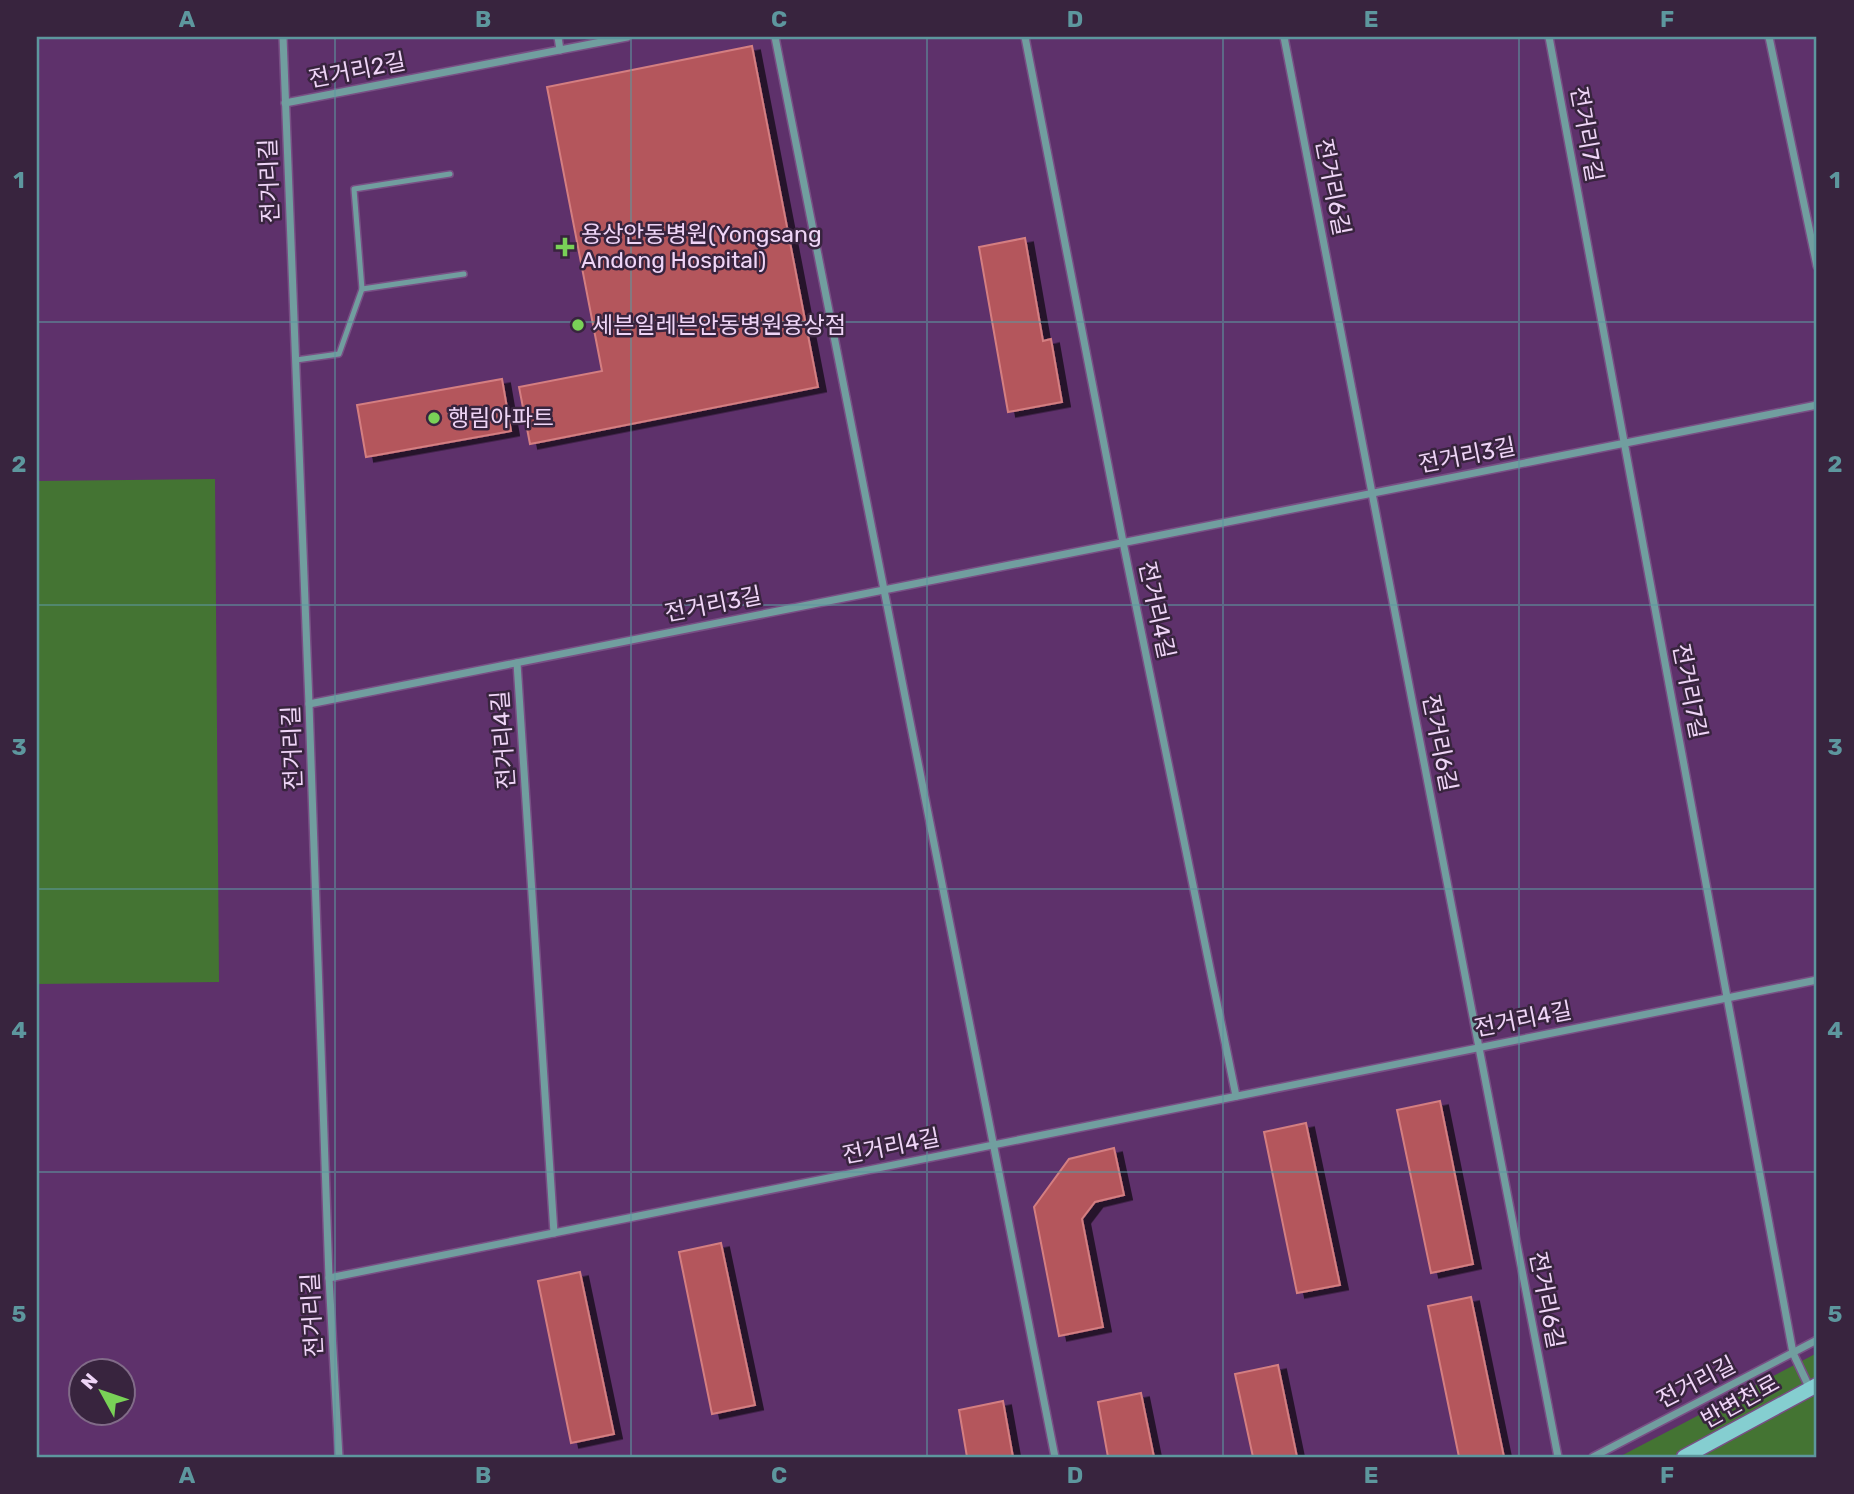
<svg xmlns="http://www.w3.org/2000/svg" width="1854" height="1494" font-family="Rubik,'Noto Sans KR',sans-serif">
<defs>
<filter id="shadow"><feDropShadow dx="8" dy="4.5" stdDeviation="0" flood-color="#0009"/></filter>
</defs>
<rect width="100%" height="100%" fill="#5e316b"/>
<!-- green -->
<g fill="#447433">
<polygon points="215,479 219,982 37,984 37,481"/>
<polygon points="1817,1353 1817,1457 1619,1457"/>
</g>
<!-- building -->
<g fill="#b4565c" stroke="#d47e81" stroke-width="2" filter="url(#shadow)">
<polygon points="752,46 818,387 530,444 519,387 602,371 547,87"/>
<polygon points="1025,238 1043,341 1051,339 1062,402 1008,412 979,247"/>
<polygon points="502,379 511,431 366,457 357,405"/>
<polygon points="1440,1101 1473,1264 1431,1273 1397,1110"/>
<polygon points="1306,1123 1340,1285 1297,1293 1264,1132"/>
<polygon points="1114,1148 1124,1195 1095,1202 1082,1219 1103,1327 1059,1336 1034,1207 1069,1159"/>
<polygon points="721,1243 755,1405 712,1414 679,1252"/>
<polygon points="580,1272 614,1434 571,1443 538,1281"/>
<polygon points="1471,1297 1504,1457 1459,1457 1428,1306"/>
<polygon points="1278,1365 1297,1457 1253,1457 1235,1374"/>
<polygon points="1141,1393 1154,1457 1108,1457 1098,1402"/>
<polygon points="1003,1401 1013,1457 967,1457 959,1410"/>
</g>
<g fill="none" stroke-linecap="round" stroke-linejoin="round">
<!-- lane casing -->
<g stroke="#784f84" stroke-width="8">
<g id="lane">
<polyline points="362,289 464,274"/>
<polyline points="296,360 339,354 362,289 354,189 450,174"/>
</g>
</g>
<!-- street casing -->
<g stroke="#784f84" stroke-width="10">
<g id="street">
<polyline points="283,37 309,704 329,1278 339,1457"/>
<polyline points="558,37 560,50"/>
<polyline points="775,37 1055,1457"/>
<polyline points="1025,37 1123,542 1236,1096"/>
<polyline points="1284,37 1558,1457"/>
<polyline points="1549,37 1793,1353 1810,1389"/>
<polyline points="1769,37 1817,266"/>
<polyline points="285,103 627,37"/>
<polyline points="517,663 554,1233"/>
<polyline points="309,704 1817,405"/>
<polyline points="329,1278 1817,980"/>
<polyline points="1593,1457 1817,1340"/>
</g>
</g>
<!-- secondary casing -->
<g stroke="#784f84" stroke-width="17">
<polyline id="secondary" points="1684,1457 1817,1385"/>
</g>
<!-- lane -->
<use href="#lane" stroke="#719e9f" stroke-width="5"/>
<!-- street -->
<use href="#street" stroke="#719e9f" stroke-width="7"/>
<!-- secondary -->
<use href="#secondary" stroke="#85ced0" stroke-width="14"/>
</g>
<!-- grid -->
<path fill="none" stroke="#5d979e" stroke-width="2" stroke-opacity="0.55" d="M335,37v1420M631,37v1420M927,37v1420M1223,37v1420M1519,37v1420M37,322h1780M37,605h1780M37,889h1780M37,1172h1780"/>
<!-- markers -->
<g fill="#79d157" stroke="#38243e" stroke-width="2.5">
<path d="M561.5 236.5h7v7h7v7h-7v7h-7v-7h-7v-7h7z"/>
<circle cx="578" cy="325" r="7"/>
<circle cx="434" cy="418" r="7"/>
</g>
<g text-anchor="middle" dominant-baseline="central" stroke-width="5" stroke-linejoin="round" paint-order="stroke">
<!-- street labels -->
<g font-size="23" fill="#efd5f7" stroke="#38243e">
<text transform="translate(357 70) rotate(-11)">전거리2길</text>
<text transform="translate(1587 134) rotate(80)">전거리7길</text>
<text transform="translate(269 181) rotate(-92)">전거리길</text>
<text transform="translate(1333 187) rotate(79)">전거리6길</text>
<text transform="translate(1467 455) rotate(-11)">전거리3길</text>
<text transform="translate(713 604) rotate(-11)">전거리3길</text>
<text transform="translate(1157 610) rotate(78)">전거리4길</text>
<text transform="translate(1690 691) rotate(79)">전거리7길</text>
<text transform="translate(503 740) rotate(-94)">전거리4길</text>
<text transform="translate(1440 743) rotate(79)">전거리6길</text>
<text transform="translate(292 748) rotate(-92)">전거리길</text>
<text transform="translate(1523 1019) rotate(-11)">전거리4길</text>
<text transform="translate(891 1146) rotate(-11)">전거리4길</text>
<text transform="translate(1547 1300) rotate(79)">전거리6길</text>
<text transform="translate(312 1315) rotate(-93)">전거리길</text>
<text transform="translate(1696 1382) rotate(-27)">전거리길</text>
<text transform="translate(1740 1401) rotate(-29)">반변천로</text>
</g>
<!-- poi labels -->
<g font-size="23" fill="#efd5f7" stroke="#38243e" text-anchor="start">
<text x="581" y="234">용상안동병원(Yongsang<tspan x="581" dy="26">Andong Hospital)</tspan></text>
<text x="592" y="325">세븐일레븐안동병원용상점</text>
<text x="448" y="418">행림아파트</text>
</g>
</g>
<!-- border -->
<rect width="1854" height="1494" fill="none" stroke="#38243e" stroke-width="77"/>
<!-- north arrow -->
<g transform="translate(102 1392) rotate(310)"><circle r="33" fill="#38243e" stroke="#816b88" stroke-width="2"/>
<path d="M0-5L12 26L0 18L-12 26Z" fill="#79d157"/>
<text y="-10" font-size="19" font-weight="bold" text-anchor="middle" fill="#efd5f7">N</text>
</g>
<rect x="38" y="38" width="1777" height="1418" fill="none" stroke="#5d979e" stroke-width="2.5"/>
<g font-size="23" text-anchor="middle" font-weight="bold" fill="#5d979e">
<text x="187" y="27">A</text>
<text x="483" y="27">B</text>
<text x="779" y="27">C</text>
<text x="1075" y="27">D</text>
<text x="1371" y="27">E</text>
<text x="1667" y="27">F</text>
<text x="19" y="188">1</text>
<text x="1835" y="188">1</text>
<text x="19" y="472">2</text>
<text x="1835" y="472">2</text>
<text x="19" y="755">3</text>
<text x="1835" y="755">3</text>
<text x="19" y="1038">4</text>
<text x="1835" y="1038">4</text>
<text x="19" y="1322">5</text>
<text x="1835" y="1322">5</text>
<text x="187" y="1483">A</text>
<text x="483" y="1483">B</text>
<text x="779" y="1483">C</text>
<text x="1075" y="1483">D</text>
<text x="1371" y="1483">E</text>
<text x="1667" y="1483">F</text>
</g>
</svg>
